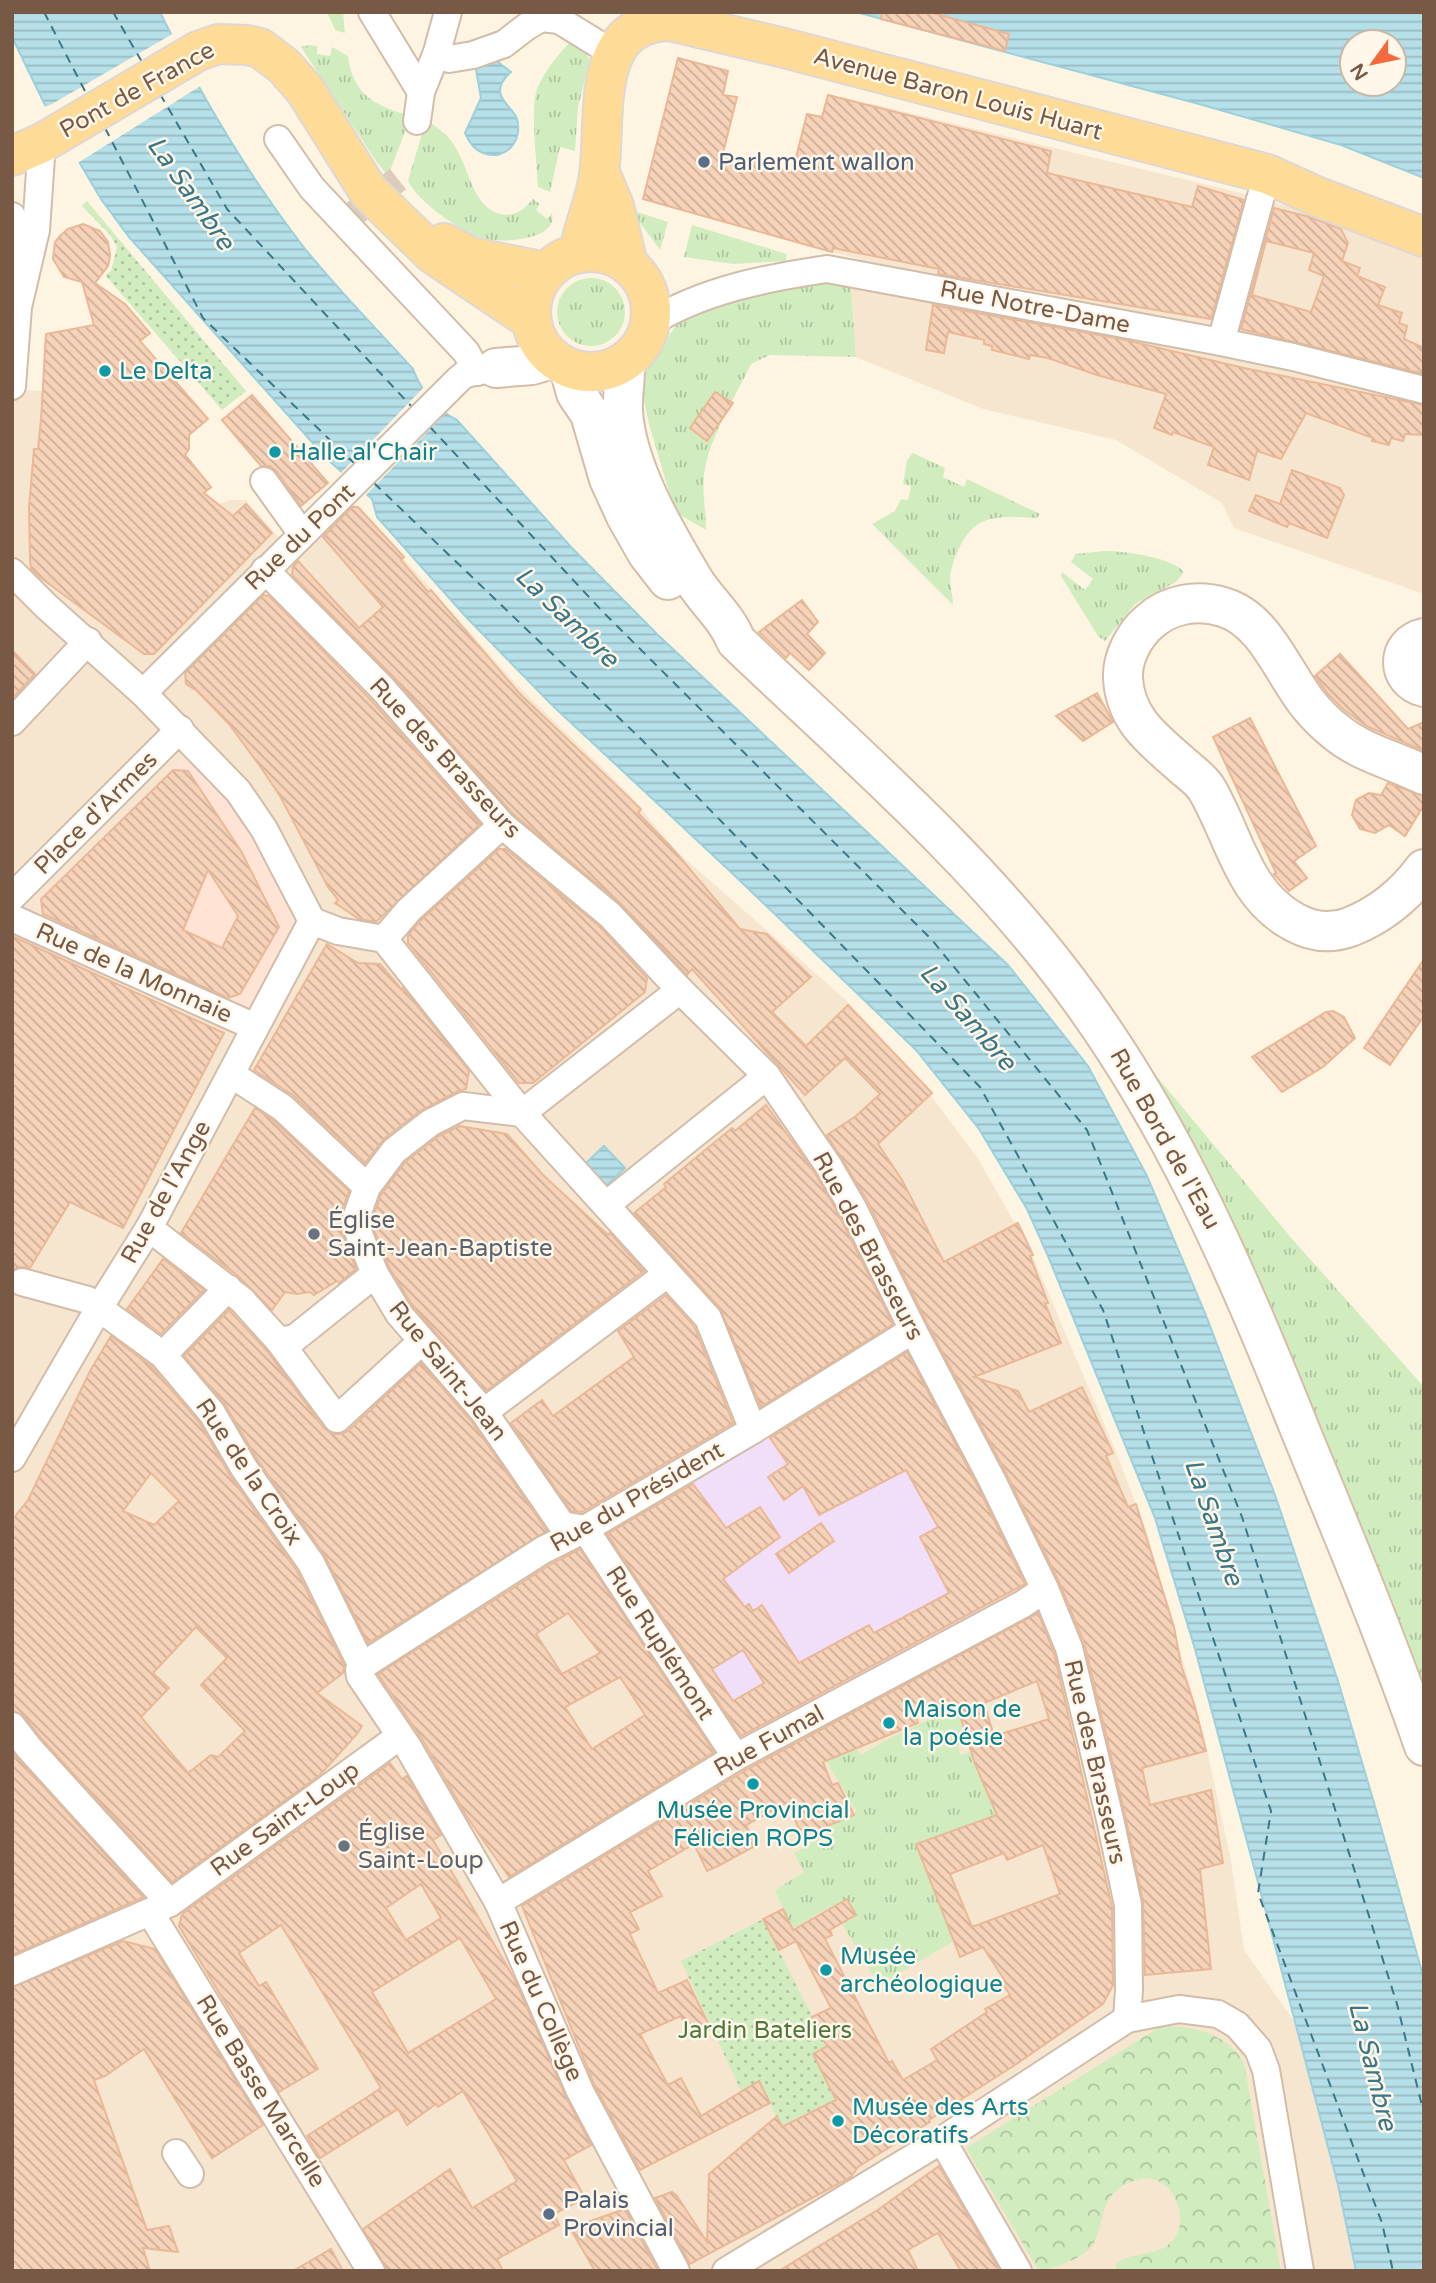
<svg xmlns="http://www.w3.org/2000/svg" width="1436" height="2283" font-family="'Varela Round',sans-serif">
<defs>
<pattern id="grass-tufts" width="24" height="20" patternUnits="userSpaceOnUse" patternTransform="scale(1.75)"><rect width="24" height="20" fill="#d1edc0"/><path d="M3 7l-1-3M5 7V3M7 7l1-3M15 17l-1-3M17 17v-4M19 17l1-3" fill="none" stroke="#aec39e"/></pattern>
<pattern id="forest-crowns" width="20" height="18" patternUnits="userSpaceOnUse" patternTransform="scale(1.75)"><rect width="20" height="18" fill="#d1edc0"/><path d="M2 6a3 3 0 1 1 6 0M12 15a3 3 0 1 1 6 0" fill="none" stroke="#aec39e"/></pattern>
<pattern id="park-dots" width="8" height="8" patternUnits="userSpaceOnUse" patternTransform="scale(1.75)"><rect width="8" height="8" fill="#d1edc0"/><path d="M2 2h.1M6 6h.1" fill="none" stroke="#aec39e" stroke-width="1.8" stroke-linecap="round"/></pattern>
<pattern id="water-rules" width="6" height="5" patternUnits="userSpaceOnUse" patternTransform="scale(1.75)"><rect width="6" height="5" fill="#b5e0e9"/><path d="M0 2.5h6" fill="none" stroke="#98b9bf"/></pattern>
<pattern id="building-back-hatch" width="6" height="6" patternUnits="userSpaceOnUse" patternTransform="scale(1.75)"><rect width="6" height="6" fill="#f6d2b8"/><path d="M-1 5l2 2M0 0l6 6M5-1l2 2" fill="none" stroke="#ccad97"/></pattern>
</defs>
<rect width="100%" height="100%" fill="#fef4e2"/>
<!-- residential -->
<g fill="#f6e6d0">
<polygon points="868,103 1241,193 1342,222 1424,255 1424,594 1234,528 1222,503 1116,440 983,409 856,357 851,287 859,259 832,252"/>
<polygon points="12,390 43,391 209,509 229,500 246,500 295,557 354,503 515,683 628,793 675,850 845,999 931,1090 931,1096 977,1157 1014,1222 1018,1222 1114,1447 1147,1532 1204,1736 1231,1861 1244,1950 1424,2206 1424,2271 12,2271"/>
</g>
<!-- commercial -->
<polygon fill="#ffe3d5" points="189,753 230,796 261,841 290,901 294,920 292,935 250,1013 41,920 37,899"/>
<!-- education -->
<polygon fill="#f1dffa" points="897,1427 969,1474 974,1473 984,1491 954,1506 962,1572 983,1613 736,1744 711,1706 728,1693 698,1646 671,1512 700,1493 692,1481 768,1435 799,1478"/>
<!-- grass -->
<g fill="url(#grass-tufts)">
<polygon points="327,12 343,12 345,33 335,30"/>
<path d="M572,40l11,8 7,12 -12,47 -3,44 -15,-4 -10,45 -12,-5c-1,-23 -8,-80 -1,-98 8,-19 21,-34 35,-49z"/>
<path d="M310,45l7,1v8l13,2 2,-9 16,9c5,40 28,50 63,60l-23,60 -12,-15 -75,-114z"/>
<path d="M426,120c10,7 22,14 28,25 15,21 18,63 47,69 15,3 23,-5 32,-15l7,5 -4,6 11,9 5,-6c7,27 -49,30 -66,26 -23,-5 -68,-37 -78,-58z"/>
<polygon points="637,212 668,222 660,250 638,220"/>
<polygon points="692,225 787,254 786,261 733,264 684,257"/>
<circle cx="591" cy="312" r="34"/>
<path d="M816,280l35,7 5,70 -86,-2 -19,9c-16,34 -42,73 -47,111 -2,17 2,37 2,55l-31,-18 -26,-88 -8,-37 2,-13 36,-53 22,-12z"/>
<path d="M913,453l32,15 -2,9 21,10 3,-8 73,35 -3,4c-16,-1 -41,-3 -55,4 -18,8 -30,38 -32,56 0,9 3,18 3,27l-81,-81 23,-13 6,-12 7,1 3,-14 -8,-2 4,-24z"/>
<path d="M1105,551c18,0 67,6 79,21l-8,10 -40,21 -31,38 -7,-5 -37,-60 1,-4 23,18 8,-11 -22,-17 5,-8z"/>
<polygon points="1133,1048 1293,1240 1424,1387 1424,1698"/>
<polygon points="957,1706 966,1742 958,1746 960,1755 970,1752 997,1815 917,1845 954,1941 879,1985 831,1906 792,1929 775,1890 804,1872 794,1853 811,1844 805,1835 857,1812 825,1759 854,1744 861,1755 886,1740"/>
</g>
<!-- forest -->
<path fill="url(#forest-crowns)" d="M1172,2026c29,2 56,10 72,37l37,208h-166l2,-8c16,-12 38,-6 53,-20 25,-23 0,-75 -34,-63 -37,13 -29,34 -42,63 -6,13 -41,27 -55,28l-73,-123 192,-120z"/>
<!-- park -->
<g fill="url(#park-dots)">
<polygon points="87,201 246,391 222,410 105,275 111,271 117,247 111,236 82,206"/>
<polygon points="763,1919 827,2046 813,2055 838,2105 780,2136 780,2124 759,2081 741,2091 681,1961"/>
</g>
<!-- water -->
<g fill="url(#water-rules)" stroke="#9bd0dc" stroke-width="2" fill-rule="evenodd">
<path d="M12,12h148c40,82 86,160 142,233 34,43 74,83 111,124 8,21 23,41 44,51l114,127 86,87 351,331 80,101 59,110 58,137 70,182 63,186 39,132 47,166v292h-68l-18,-86 -69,-262 -74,-274 -40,-131 -107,-262 -21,-47 -48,-80 -63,-79 -183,-176 -180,-168 -86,-88 -90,-101 -5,-18 -45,-40 -198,-222 -28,-38 -57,-96 -32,-66z"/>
<path d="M856,12h568v166l-83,-33 -142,-41zM1352,42h42v42h-42z"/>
<path d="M485,52l26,20c-6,5 -11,11 -11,19 1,12 14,18 17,28 6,21 -11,43 -34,34 -9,-3 -14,-11 -18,-20l16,-35 -6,-34z"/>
<polygon points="604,1146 625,1168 604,1188 583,1166"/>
</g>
<!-- pier -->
<g fill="#fef4e2">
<polygon points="174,33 202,85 76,164 42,108 52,104"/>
<polygon points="425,386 448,411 364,497 340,474"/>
</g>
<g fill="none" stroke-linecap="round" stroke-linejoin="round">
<!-- ferry -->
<g stroke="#3b7786" stroke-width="2" stroke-dasharray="9 7" stroke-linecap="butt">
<polyline points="44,12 87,95"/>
<polyline points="113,12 142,62"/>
<polyline points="160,94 227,209 412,407"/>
<polyline points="105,128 203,318 355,464"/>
<polyline points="430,427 604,613 932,940 1087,1130 1242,1517 1397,2004 1424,2114"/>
<polyline points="374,483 642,740 980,1087 1103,1310 1271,1811 1258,1893 1382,2223 1393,2271"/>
</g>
</g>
<!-- building -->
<g fill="url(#building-back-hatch)" stroke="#eab897" stroke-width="2" fill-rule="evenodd">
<polygon points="882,12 929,12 1009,34 1005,51 881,19"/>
<polygon points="678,58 728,71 723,95 737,97 723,153 792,173 807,114 822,117 828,95 1051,151 1047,173 1192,207 1198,186 1244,200 1211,319 938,274 939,269 833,248 832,252 643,199"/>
<path d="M1274,208l36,9 31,12 7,14 -6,18 18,7 -3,8 28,11 -7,18 24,8 -3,10 8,3 -3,13 20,9v26l-183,-45zM1266,241l48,12 -5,17 15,6 -13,36 -59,-17z"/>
<polygon points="83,224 100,231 108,242 110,256 108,266 95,283 125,304 150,333 140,341 208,419 189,435 189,449 185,455 211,487 204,493 233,516 246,504 272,533 154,654 144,654 41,578 31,569 30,560 29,507 34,449 38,449 41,419 46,334 94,325 82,282 64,277 53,259 55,242 61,235 68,229"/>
<polygon points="933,305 1121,339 1244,368 1424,405 1424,435 1405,434 1403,441 1391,438 1389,445 1372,441 1373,438 1306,413 1281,459 1257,451 1249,480 1208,465 1214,447 1173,432 1172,435 1154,428 1166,394 1097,375 1048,358 1030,355 1029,359 992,350 992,346 984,344 984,340 948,332 944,353 926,350"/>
<polygon points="715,392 733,403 707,441 690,428"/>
<polygon points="252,395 328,483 301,506 277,472 270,466 261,466 222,420"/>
<polygon points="1292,470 1340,488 1344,495 1327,538 1289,523 1287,527 1249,511 1256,495 1280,504"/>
<polygon points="352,507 358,507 404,557 401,560 428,592 431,590 519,693 641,809 638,813 673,849 740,929 767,934 811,977 772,1012 806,1046 848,1005 932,1093 878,1144 902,1180 944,1262 1018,1223 1033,1255 1030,1256 1048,1303 1045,1303 1061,1343 974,1377 1018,1391 1029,1412 1082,1387 1113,1453 1106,1456 1128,1507 1136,1504 1174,1627 1181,1665 1195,1707 1206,1751 1142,1768 1150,1805 1211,1790 1223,1863 1200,1869 1211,1969 1145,1975 1143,1902 1125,1815 1084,1642 1059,1582 1006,1473 927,1323 867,1200 827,1135 856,1116 880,1094 845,1058 805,1095 692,969 687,975 620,903 513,814 394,678 292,575 293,567 298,561 359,628 383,607 323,537"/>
<polygon points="263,595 269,596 370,699 480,824 376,922 359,919 335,903 338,900 328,887 280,796 262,769 229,724 197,691 186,684 185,673"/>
<polygon points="802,600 818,622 807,634 825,653 809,670 790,653 786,658 759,632"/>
<polygon points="12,650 35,674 12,699"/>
<polygon points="1340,654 1408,729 1424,722 1424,751 1366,726 1343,709 1328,694 1315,676"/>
<polygon points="1097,693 1113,722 1083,741 1056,716"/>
<polygon points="1250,718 1316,846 1294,861 1307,878 1289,891 1274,874 1276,873 1213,737"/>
<path d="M173,770l15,1 53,80 38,76 -39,67 -12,4 -185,-84 -2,-15zM208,870l30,46 -16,32 -39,-18z"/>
<polygon points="1388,783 1424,796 1424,805 1405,836 1389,825 1375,833 1360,829 1352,815 1356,800 1369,793 1381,795"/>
<polygon points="499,849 506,849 599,926 647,978 645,992 533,1083 519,1083 408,943 408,935 420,921"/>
<polygon points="12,936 224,1033 123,1228 70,1202 30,1268 19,1267 12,1270"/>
<polygon points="327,944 358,963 380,964 403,991 403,988 469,1071 466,1089 456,1092 420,1111 384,1139 365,1163 294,1096 254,1070"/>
<polygon points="1424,959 1424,1016 1390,1065 1364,1048"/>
<polygon points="1333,1011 1344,1017 1355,1038 1323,1067 1282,1092 1252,1057 1326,1012"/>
<polygon points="766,1105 815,1173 839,1215 893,1324 761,1407 720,1308 634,1213 666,1187 664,1184 732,1128 735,1131"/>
<polygon points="255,1108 273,1120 349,1191 341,1213 341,1230 356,1269 339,1283 337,1281 314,1295 310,1292 297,1294 285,1292 272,1310 238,1276 181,1233"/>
<polygon points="459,1126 507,1134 543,1175 608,1235 610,1233 644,1271 486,1391 412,1305 389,1267 372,1225 372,1220 381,1195 405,1162 439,1136"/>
<polygon points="163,1259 204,1290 161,1334 127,1309"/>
<polygon points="666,1295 694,1326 733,1423 582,1512 571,1511 511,1423 542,1400 553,1416 634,1357 618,1331"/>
<polygon points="229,1310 267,1351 324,1428 332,1434 341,1434 348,1431 421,1363 472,1422 547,1531 368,1643 324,1554 257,1459 224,1403 184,1356"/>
<path d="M111,1336l41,31 47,55 32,55 66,94 47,94 -1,8 -26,20 45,33 -5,8 -37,41 -148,107 -131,-144 -17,-22 -12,-5v-191l16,-20 62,-129zM151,1473l28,28 -25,24 -31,-14zM196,1627l31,31 -26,27 44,46 -27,26 -7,-2 -23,18 -47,-56 28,-29 -16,-15z"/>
<path d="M907,1352l71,135 47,97 -284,152 -134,-202 86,-50 33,44 34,-21 20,30 -57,42 22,28 4,-3 4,7 9,-6 37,58 70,-38 5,8 75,-40 -29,-56 18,-10 -32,-57 -87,45 -16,-29 -19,14 -16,-23 20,-13 -18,-26zM743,1650l21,33 -31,18 -21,-32z"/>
<polygon points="821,1523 834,1541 789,1573 776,1554"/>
<path d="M580,1549l134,203 -205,125 -42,-60 -45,-78 -44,-65 173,-110zM568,1613l32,40 -38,21 -26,-40zM620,1677l25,38 -53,34 -27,-42z"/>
<path d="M1038,1613l16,40 58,254 1,78 -10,19 -88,61 -86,55 1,2 -72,45 -7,10 -161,87 -35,-66 17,-6 5,4 30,46 2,-68 68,-58 5,11 54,-27 -23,-46 14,-8 -15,-29 19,-9 -35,-67 -17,9 -16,-31 20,-10 10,21 54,-31 9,16 -26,15 2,5 -7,4 64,124 3,-2 11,19 34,-20 -6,-11 56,-37 -2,-3 25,-14 -8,-12 3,-2 -22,-34 -23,10 -44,-113 81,-29 -22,-51 -18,-58 -5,2 -4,-9 -32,17 2,7 -95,39 9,23 6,-2 16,32 -51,21 -17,-33 -40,22 9,21 -35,19 -13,6 -13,-27 -46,27 14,25 -32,16 9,17 -9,5 28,59 29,-13 24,49 -19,10 -11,-23 -41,18 28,51 13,-7 20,38 58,-35 11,22 -130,67 -46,-86 -72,-178 222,-135zM1037,1681l12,38 -55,17 -10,-33zM1043,1845l17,49 -88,33 -22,-53 54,-21 3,7z"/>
<polygon points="12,1752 144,1897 12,1955"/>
<path d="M390,1763l12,16 5,-3 34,59 -8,5 81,138 52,119 25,48 -27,15 21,38 -31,16 5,11 -62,34 6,12h-115l-25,-42 87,-60 22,39 45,-27 -54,-90 -25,16 -2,-3 -29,21 -9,-16 -78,49 -13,-22 74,-48 -100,-163 -42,28 20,33 7,-4 52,87 -39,23 -100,-166 3,-12zM421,1884l20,34 -35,22 -20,-32zM460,1938l36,61 -88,54 -36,-61z"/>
<polygon points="123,1941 155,1949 263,2125 212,2158 144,2049 105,2076 94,2080 147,2230 169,2226 178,2252 143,2248 150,2271 12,2271 12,1987"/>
<polygon points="939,2166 1000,2271 961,2271 938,2233 908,2250 918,2271 779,2271 879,2209"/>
<polygon points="625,2209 658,2271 595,2271 570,2228"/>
<polygon points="331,2249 343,2271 293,2271"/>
</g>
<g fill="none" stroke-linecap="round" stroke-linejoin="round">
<!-- street-tunnel -->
<polyline stroke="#dccdbb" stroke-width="26" stroke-dasharray="26 13" stroke-linecap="butt" points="351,216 398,179"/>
<!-- street casing -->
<g stroke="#d2bdaa" stroke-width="30">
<g id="street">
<polyline points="372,12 421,92"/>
<polyline points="437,52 449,59 473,55 504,44 526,27 541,18 559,20 598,44"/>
<polyline points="417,121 421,92 437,52 448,12"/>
<polyline points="278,139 312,188 466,352 477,372"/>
<polyline points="12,216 15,230 12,273"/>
<path d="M650,323c53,-33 116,-45 177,-54l394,73 72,15 131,33"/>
<polyline points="1221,342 1267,174"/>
<polyline points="12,386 18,307 36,230 42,143"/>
<polyline points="264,481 302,534"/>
<polyline points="265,570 382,688 502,825 610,915 680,990 767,1076 828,1165 853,1208 913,1330 992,1480 1045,1589 1069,1648 1110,1819 1128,1905 1129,1990 1127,2019"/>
<polyline points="12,572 46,606 143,693 238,791 264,829 312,921"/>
<polyline points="143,693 459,379 465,374 496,368"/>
<polyline points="12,722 88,641"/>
<polyline points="12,897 180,729"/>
<polyline points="12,918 255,1027"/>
<polyline points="312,921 338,931 384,939 522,1113 708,1318 753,1430"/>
<polyline points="384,939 409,910 502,825"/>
<polyline points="231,1074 283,1108 367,1187"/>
<polyline points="522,1113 463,1106 430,1123 394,1151 367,1187 356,1218 357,1229 375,1274 399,1314 484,1412 562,1525 585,1529 736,1757"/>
<polyline points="522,1113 680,990"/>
<polyline points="606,1205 767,1076"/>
<polyline points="149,1228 242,1300 279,1341 337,1419 421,1342"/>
<polyline points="22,1282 88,1300 163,1355 212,1413 244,1468 311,1563 362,1666"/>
<polyline points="279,1341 295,1338 375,1274"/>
<polyline points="163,1355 228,1288"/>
<polyline points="484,1412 667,1274"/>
<polyline points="12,1458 99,1308 149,1228 312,921"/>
<polyline points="362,1666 359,1670 360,1676 408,1747 498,1902 580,2091 676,2271"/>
<polyline points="362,1666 543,1550 585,1529 753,1430 913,1330"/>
<polyline points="12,1726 29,1748 170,1903"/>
<polyline points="498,1902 736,1757 1023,1604 1045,1589"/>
<polyline points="150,1912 371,2271"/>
<polyline points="12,1972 170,1903 400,1736"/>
<polyline points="942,2140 1018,2271"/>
<polyline points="176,2153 190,2174"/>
<polyline points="726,2271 942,2140 1127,2019 1179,2009 1218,2014 1237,2025 1258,2049 1266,2070 1300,2271"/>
</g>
</g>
<!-- secondary casing -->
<g stroke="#d6bda8" stroke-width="42">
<g id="secondary">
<path d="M625,362c1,16 -3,33 -2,49 3,55 42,121 70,168 13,22 34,38 43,62 113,108 234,212 329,337 108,142 172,295 238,459 42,102 85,205 121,309"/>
<polyline points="496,368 532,365 552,359"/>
<polyline points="569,368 576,393 590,414 609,479 626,516 647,553 668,580"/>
<path d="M1424,638c-28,6 -28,42 0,49"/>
<path d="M1424,775c-30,-15 -63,-22 -89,-44 -10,-8 -19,-17 -27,-27 -25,-31 -43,-85 -85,-97 -26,-8 -54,-3 -74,15 -15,13 -27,36 -26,56 2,42 31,62 60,88 8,7 17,13 23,22 28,46 36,106 88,134 18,10 37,12 56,5 30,-12 55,-32 74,-58"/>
</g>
</g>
<!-- primary casing -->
<g stroke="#dfd7d3" stroke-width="42">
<g id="primary">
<polyline points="12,156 42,143 198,51 218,44 247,45 260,48 284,66 305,90 369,192 433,254 531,320"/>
<polyline points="600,173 614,206 628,264"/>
<polyline points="444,243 471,257 546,272"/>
<circle cx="591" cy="312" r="60"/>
<path d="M579,253c4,-27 17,-52 20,-79 8,-56 -11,-151 71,-153l114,27 483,126 51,23 106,40"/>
</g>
</g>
<!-- street -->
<use href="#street" stroke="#fff" stroke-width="26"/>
<!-- secondary -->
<use href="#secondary" stroke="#fff" stroke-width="38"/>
<!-- primary -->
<use href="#primary" stroke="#ffdb98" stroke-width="38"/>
</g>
<!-- markers -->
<g fill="#5c6f8a" stroke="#fff7ea" stroke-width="2.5">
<circle cx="704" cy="162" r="7"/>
<circle cx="549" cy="2214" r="7"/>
</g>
<g fill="#0f9aa8" stroke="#fff7ea" stroke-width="2.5">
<circle cx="105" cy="371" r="7"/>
<circle cx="275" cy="452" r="7"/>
<circle cx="889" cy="1723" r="7"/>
<circle cx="753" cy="1784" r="7"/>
<circle cx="826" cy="1970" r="7"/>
<circle cx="838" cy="2121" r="7"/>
</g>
<g fill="#6b7280" stroke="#fff7ea" stroke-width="2.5">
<circle cx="314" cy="1234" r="7"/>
<circle cx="344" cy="1846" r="7"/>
</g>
<g text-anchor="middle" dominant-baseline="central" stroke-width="5" stroke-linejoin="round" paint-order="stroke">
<!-- street labels -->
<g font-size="24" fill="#785946" stroke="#fff7ea">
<text transform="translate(137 90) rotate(-29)">Pont de France</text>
<text transform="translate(958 94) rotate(15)">Avenue Baron Louis Huart</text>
<text transform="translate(1035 307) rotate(11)">Rue Notre-Dame</text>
<text transform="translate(300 537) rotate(-44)">Rue du Pont</text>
<text transform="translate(445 758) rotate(47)">Rue des Brasseurs</text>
<text transform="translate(96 813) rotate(-45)">Place d'Armes</text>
<text transform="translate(134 973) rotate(24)">Rue de la Monnaie</text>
<text transform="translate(1165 1139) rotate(61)">Rue Bord de l'Eau</text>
<text transform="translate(166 1192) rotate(-61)">Rue de l'Ange</text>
<text transform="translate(868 1246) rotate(62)">Rue des Brasseurs</text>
<text transform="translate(448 1371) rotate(51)">Rue Saint-Jean</text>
<text transform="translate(249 1472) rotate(56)">Rue de la Croix</text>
<text transform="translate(637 1497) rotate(-30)">Rue du Président</text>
<text transform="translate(660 1643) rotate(57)">Rue Ruplémont</text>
<text transform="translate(769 1741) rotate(-29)">Rue Fumal</text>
<text transform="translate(1095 1762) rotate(77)">Rue des Brasseurs</text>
<text transform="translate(285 1819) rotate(-36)">Rue Saint-Loup</text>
<text transform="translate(541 2001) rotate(66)">Rue du Collège</text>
<text transform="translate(261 2091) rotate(58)">Rue Basse Marcelle</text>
</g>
<!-- service labels -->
<g font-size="24" fill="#4e5e75" stroke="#fff7ea" text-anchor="start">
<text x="718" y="162">Parlement wallon</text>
<text x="563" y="2200">Palais<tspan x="563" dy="28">Provincial</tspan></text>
</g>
<!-- culture labels -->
<g font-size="24" fill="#0d838f" stroke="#fff7ea" text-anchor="start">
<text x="119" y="371">Le Delta</text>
<text x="289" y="452">Halle al'Chair</text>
<text x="903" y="1709">Maison de<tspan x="903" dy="28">la poésie</tspan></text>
<text x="753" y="1810" text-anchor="middle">Musée Provincial<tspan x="753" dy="28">Félicien ROPS</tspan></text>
<text x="840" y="1956">Musée<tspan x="840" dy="28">archéologique</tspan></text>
<text x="852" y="2107">Musée des Arts<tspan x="852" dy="28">Décoratifs</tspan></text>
</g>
<!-- worship labels -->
<g font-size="24" fill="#5b616d" stroke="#fff7ea" text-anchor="start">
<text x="328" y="1220">Église<tspan x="328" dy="28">Saint-Jean-Baptiste</tspan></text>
<text x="358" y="1832">Église<tspan x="358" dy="28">Saint-Loup</tspan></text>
</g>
<!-- park labels -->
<g font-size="24" fill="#4c793b" stroke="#fff7ea">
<text x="765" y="2030">Jardin Bateliers</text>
</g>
<!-- water labels -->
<g font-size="26" font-style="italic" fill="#3b7786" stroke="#fff7ea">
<text transform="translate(191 193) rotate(55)">La Sambre</text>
<text transform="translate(567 617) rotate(44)">La Sambre</text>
<text transform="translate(968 1017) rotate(49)">La Sambre</text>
<text transform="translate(1214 1522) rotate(71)">La Sambre</text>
<text transform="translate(1373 2066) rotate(76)">La Sambre</text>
</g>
</g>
<!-- border -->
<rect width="1436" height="2283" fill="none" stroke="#785946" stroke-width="28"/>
<!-- north arrow -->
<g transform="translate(1373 63) rotate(237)"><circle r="33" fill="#fff7ea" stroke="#c9b8a8" stroke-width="2"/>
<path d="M0-5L12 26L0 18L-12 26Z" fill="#f26a3d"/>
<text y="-10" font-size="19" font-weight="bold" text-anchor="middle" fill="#785946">N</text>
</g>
</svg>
